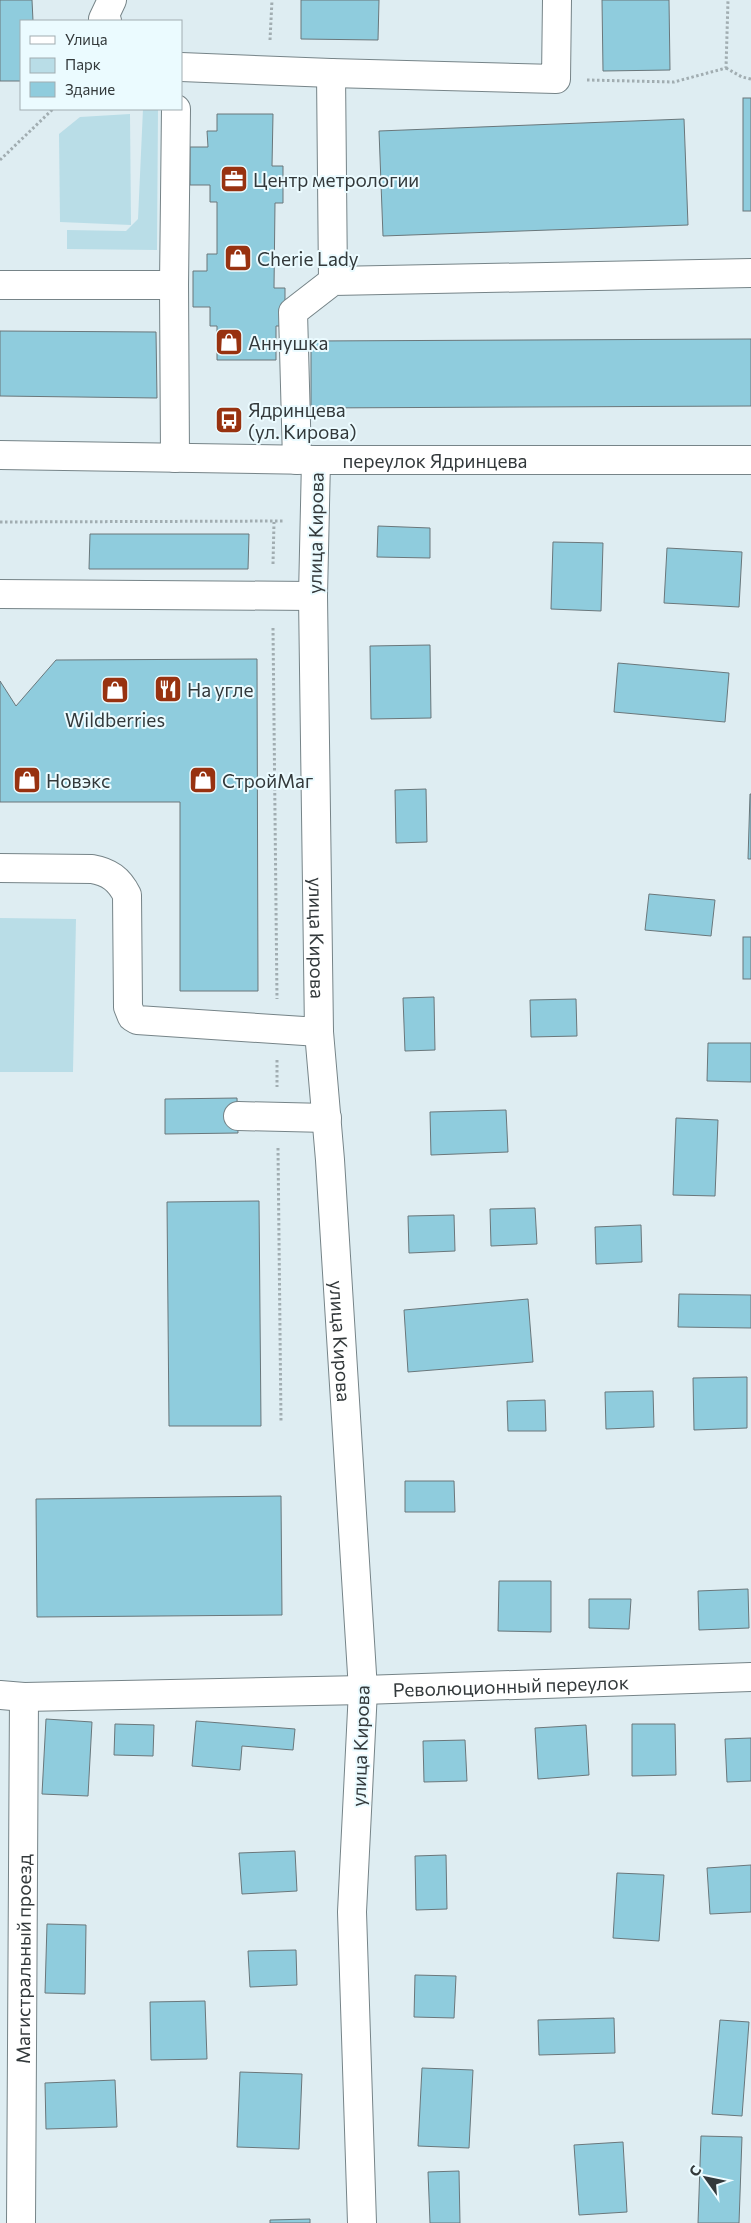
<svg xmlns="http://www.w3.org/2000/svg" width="751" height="2223" font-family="Commissioner,sans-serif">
<rect width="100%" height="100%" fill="#deedf2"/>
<!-- green -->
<g fill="#b9dde7">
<polygon points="143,109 158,109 157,250 67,249 67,230 126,231 138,219"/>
<polygon points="130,114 131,225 60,222 59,134 80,117"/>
<polygon points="0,918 76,919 73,1072 0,1072"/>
</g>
<!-- building -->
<g fill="#8fccdd" stroke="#6a777b">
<polygon points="0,0 32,0 33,21 21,21 21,81 0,81"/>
<polygon points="301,0 379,0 378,40 301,39"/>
<polygon points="602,0 669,0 670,70 603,71"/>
<rect x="743" y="98" width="8" height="113"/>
<polygon points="217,114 273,114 272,166 283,166 283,203 275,203 274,288 285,288 285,326 276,326 276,360 217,360 217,326 210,326 210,307 193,307 193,271 207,271 207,254 217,254 217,202 210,202 210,185 190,185 190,147 208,147 207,131 217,131"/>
<polygon points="684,119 688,225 383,236 379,131"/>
<polygon points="0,331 156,332 157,398 0,396"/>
<polygon points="751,339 751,406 311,408 311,341"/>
<polygon points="378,526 430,528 430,558 377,557"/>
<polygon points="90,534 249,534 248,569 89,569"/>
<polygon points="553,542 603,543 601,611 551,609"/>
<polygon points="667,548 742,552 739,607 664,603"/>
<polygon points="430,645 431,718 371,719 370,646"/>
<polygon points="257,659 258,991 180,991 180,802 0,802 0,681 16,706 56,660"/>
<polygon points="618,663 729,673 725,722 614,712"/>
<polygon points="426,789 427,842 396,843 395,790"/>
<polygon points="750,794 751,794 751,859 748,859"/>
<polygon points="649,894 715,900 711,936 645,930"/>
<rect x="743" y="937" width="8" height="42"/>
<polygon points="434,997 435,1050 405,1051 403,998"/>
<polygon points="576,999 577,1036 531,1037 530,1000"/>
<polygon points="708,1043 751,1043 751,1082 707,1081"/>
<polygon points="237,1098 238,1133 165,1134 165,1099"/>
<polygon points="506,1110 508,1152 431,1155 430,1112"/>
<polygon points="676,1118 718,1120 715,1196 673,1195"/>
<polygon points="259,1201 261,1426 169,1426 167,1202"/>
<polygon points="535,1208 537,1244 491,1246 490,1209"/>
<polygon points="454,1215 455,1251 409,1253 408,1216"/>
<polygon points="641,1225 642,1262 596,1264 595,1227"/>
<polygon points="679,1294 751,1295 751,1328 678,1327"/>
<polygon points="528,1299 533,1362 408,1372 404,1310"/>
<polygon points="747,1377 747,1428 694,1430 693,1378"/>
<polygon points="653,1391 654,1427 606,1429 605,1392"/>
<polygon points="545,1400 546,1431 508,1431 507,1401"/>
<polygon points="405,1481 454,1481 455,1512 405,1512"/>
<polygon points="281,1496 282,1615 37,1617 36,1499"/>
<polygon points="499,1581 551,1581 551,1632 498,1631"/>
<polygon points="748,1589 749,1628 699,1630 698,1591"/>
<polygon points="589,1599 631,1599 629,1629 589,1628"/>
<polygon points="46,1719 92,1722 88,1796 42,1794"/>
<polygon points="196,1721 295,1729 293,1750 242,1746 240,1770 192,1766"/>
<polygon points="115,1724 154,1725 153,1756 114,1755"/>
<polygon points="632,1724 675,1724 676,1775 632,1776"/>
<polygon points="586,1725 589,1775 538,1779 535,1728"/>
<polygon points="751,1738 751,1781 727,1782 725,1739"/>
<polygon points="465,1740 467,1781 424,1782 423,1741"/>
<polygon points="295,1851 297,1891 242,1894 239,1853"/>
<polygon points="446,1855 447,1909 416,1910 415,1856"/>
<polygon points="751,1865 751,1912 710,1914 707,1868"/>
<polygon points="617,1873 664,1875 659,1941 613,1938"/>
<polygon points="47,1924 86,1925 85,1994 45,1993"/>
<polygon points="296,1950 297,1985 250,1987 248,1951"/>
<polygon points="415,1975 456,1976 454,2018 414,2017"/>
<polygon points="205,2001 207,2059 151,2060 150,2002"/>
<polygon points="614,2018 615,2053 539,2055 538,2020"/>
<polygon points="720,2020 749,2022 742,2116 712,2114"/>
<polygon points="422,2068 473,2070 469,2148 418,2146"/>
<polygon points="240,2072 302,2074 299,2149 237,2147"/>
<polygon points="115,2080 117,2127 46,2129 45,2083"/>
<polygon points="701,2136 742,2137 739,2223 698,2223"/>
<polygon points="623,2142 627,2212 579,2215 574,2145"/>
<polygon points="459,2171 460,2223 430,2223 428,2172"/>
<polygon points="310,2219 310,2223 270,2223 270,2220"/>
</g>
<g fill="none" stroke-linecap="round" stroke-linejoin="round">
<!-- minor casing -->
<g stroke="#768488" stroke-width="30">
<g id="minor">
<polyline points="107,21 103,19 112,0"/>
<polyline points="181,67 331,73 556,79 557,0"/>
<polyline points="331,73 333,281"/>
<polyline points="0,285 174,285 176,109"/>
<polyline points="174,285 175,458"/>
<path id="s1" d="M0,455l316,5h435"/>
<polyline points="297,460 293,312 333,281 751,273"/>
<path id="s2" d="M316,460l-3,136 6,436 11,128 33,530 -11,222 10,311"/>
<polyline points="0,594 313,596"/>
<path d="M0,868l92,1c17,3 27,10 35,26l1,112 4,10 5,3 182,12"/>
<polyline points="238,1116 327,1118"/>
<path id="s3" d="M0,1695l24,2 339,-7 388,-13"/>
<path id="s4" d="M21,2223l3,-526"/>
</g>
</g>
<!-- path -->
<g stroke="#a1adb1" stroke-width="3" stroke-dasharray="2.5 2.5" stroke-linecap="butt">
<polyline points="270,40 272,0"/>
<polyline points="726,68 742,77 751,79"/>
<polyline points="587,80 674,82 726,68 728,0"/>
<polyline points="0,160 53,109"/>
<polyline points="0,522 284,521"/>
<polyline points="273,564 274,522"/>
<polyline points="273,628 277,999"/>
<polyline points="277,1060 277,1087"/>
<polyline points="278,1148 281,1422"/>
</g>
<!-- minor -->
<use href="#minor" stroke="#fff" stroke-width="28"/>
</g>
<!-- icons -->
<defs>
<g id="office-square" transform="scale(1.4375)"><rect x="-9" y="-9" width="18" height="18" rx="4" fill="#983210" stroke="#ebfbff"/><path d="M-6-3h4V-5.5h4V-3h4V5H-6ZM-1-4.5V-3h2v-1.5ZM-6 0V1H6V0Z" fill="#fff"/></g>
<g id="shop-square" transform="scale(1.4375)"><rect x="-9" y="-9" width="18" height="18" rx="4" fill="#983210" stroke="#ebfbff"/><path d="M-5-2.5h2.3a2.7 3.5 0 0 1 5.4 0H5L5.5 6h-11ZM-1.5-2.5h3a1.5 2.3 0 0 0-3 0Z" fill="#fff"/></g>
<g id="bus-square" transform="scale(1.4375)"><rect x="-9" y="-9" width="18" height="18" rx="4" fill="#983210" stroke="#ebfbff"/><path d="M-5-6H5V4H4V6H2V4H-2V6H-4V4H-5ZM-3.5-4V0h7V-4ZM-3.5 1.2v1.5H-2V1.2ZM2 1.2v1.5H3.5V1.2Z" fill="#fff"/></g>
<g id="restaurant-square" transform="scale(1.4375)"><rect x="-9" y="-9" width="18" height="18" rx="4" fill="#983210" stroke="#ebfbff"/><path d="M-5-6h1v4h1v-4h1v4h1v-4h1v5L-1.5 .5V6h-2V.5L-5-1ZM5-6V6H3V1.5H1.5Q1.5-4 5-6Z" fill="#fff"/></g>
</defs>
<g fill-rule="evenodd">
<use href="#office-square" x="234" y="179"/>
<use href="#shop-square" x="238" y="258"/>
<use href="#shop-square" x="229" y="342"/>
<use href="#bus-square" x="229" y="420"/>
<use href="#restaurant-square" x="168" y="689"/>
<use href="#shop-square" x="115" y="690"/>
<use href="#shop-square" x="27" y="780"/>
<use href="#shop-square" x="203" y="780"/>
</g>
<g text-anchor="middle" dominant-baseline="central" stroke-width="4" stroke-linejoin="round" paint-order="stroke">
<!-- poi labels -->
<g font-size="19" fill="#33393b" stroke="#ebfbff" text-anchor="start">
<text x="253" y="179">Центр метрологии</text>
<text x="257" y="258">Cherie Lady</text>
<text x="248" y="342">Аннушка</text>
<text x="248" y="409">Ядринцева<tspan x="248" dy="22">(ул. Кирова)</tspan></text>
<text x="187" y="689">На угле</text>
<text x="115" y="719" text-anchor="middle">Wildberries</text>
<text x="46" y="780">Новэкс</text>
<text x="222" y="780">СтройМаг</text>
</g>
<!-- street labels -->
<g font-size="19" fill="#33393b" stroke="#ebfbff">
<text stroke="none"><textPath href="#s1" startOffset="435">переулок Ядринцева</textPath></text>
<text transform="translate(315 533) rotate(-89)">улица Кирова</text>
<text stroke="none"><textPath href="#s2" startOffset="478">улица Кирова</textPath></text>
<text stroke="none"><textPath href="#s2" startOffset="882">улица Кирова</textPath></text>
<text stroke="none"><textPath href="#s3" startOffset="511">Революционный переулок</textPath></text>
<text transform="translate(360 1746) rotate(-88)">улица Кирова</text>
<text stroke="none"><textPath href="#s4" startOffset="264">Магистральный проезд</textPath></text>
</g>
</g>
<!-- legend -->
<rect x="20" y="20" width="162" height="90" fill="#ebfbff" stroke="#a1adb1"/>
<rect x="30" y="36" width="25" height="8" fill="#ffffff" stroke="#a1adb1"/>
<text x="65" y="45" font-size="15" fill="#33393b">Улица</text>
<rect x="30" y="58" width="25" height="15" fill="#b9dde7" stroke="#a1adb1"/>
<text x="65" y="70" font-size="15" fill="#33393b">Парк</text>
<rect x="30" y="82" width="25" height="15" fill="#8fccdd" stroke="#a1adb1"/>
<text x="65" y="95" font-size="15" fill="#33393b">Здание</text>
<!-- north arrow -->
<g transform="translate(706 2178) rotate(303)" stroke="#ebfbff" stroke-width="4" paint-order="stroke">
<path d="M0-4L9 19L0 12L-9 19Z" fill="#33393b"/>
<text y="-8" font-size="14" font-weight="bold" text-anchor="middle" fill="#33393b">С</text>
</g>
</svg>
